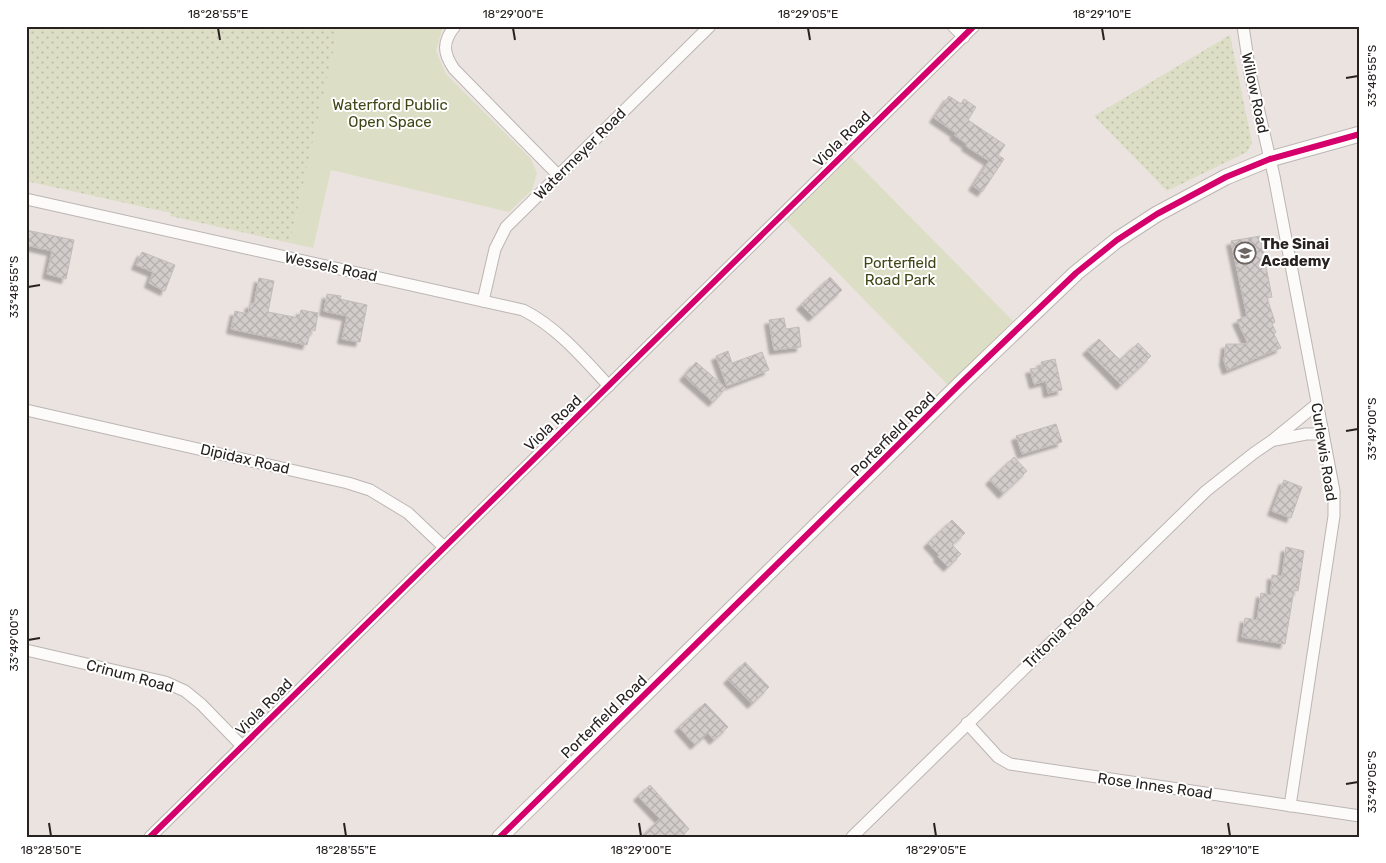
<svg xmlns="http://www.w3.org/2000/svg" width="1386" height="863" font-family="Rubik,sans-serif">
<defs>
<pattern id="grass-dots" width="8" height="8" patternUnits="userSpaceOnUse" patternTransform="scale(1.25)"><rect width="8" height="8" fill="#dddec6"/><path d="M2 2h.1M6 6h.1" fill="none" stroke="#bebeaa" stroke-width="1.8" stroke-linecap="round"/></pattern>
<pattern id="building-cross-hatch" width="8" height="8" patternUnits="userSpaceOnUse" patternTransform="scale(1.25)"><rect width="8" height="8" fill="#d2ccca"/><path d="M0 0l8 8M0 8l8-8" fill="none" stroke="#b4afad"/></pattern>
<filter id="shadow"><feDropShadow dx="-4.5" dy="4.5" stdDeviation="1" flood-color="#0004"/></filter>
</defs>
<rect width="100%" height="100%" fill="#ebe3e0"/>
<!-- grass -->
<g fill="url(#grass-dots)">
<polygon points="26,26 339,26 290,243 170,216 171,213 26,181"/>
<polygon points="1230,35 1252,143 1247,152 1243,154 1167,191 1094,116"/>
</g>
<!-- green -->
<g fill="#dddec6">
<polygon points="339,26 443,26 436,51 446,74 531,159 537,173 532,190 509,212 331,170 313,248 290,243"/>
<polygon points="851,157 1013,321 948,385 786,220"/>
</g>
<!-- building -->
<g fill="url(#building-cross-hatch)" stroke="#c2bcbb" filter="url(#shadow)">
<polygon points="949,96 961,104 964,99 976,107 968,120 1005,145 998,155 1004,159 982,192 973,186 989,161 966,146 967,144 954,135 956,133 934,118"/>
<polygon points="26,230 74,240 66,279 47,274 52,251 26,245"/>
<polygon points="1260,236 1272,297 1267,298 1275,322 1272,324 1276,332 1274,334 1281,348 1227,370 1224,361 1226,344 1248,344 1237,320 1247,316 1231,241"/>
<polygon points="142,252 175,265 165,291 149,283 153,272 136,265"/>
<polygon points="830,277 842,290 813,317 801,305"/>
<polygon points="259,278 274,281 268,312 299,318 301,310 318,313 315,331 311,329 307,345 231,329 235,311 248,314 250,304 254,304"/>
<polygon points="327,294 341,296 340,299 367,305 360,342 342,339 347,316 324,311"/>
<polygon points="784,318 786,329 799,327 801,347 774,350 769,320"/>
<polygon points="1099,339 1120,360 1138,343 1151,356 1121,385 1087,350"/>
<polygon points="728,351 732,363 762,352 769,370 727,386 716,356"/>
<polygon points="1055,359 1062,390 1048,393 1046,381 1034,384 1030,369 1043,367 1041,362"/>
<polygon points="696,362 726,388 713,402 684,376"/>
<polygon points="1056,424 1062,442 1022,454 1016,436"/>
<polygon points="1014,457 1027,471 1003,494 990,480"/>
<polygon points="1284,480 1302,487 1291,518 1272,511"/>
<polygon points="952,520 965,533 952,545 961,554 948,567 938,557 939,555 928,543"/>
<polygon points="1286,547 1304,551 1298,591 1294,590 1285,644 1242,637 1245,618 1257,620 1261,593 1271,595 1272,575 1282,576"/>
<polygon points="745,662 769,687 752,704 728,679"/>
<polygon points="705,703 728,727 714,740 708,733 695,745 679,727"/>
<polygon points="650,785 689,829 681,837 641,837 660,819 638,796"/>
</g>
<g fill="none" stroke-linecap="round" stroke-linejoin="round">
<!-- minor casing -->
<g stroke="#bbb5b3" stroke-width="13">
<g id="minor">
<path d="M455,26c-13,16 -12,27 -1,43l105,107"/>
<polyline points="953,26 964,37"/>
<polyline points="1243,26 1250,73 1274,176 1334,491 1334,516 1290,806"/>
<path d="M26,199l497,111c34,17 60,48 86,76"/>
<polyline points="483,301 495,249 506,227 710,26"/>
<polyline points="26,410 348,483 370,490 408,513 444,547"/>
<polyline points="1275,440 1306,434 1323,434"/>
<polyline points="26,650 165,682 185,691 201,704 242,746"/>
<polyline points="967,723 998,757 1010,764 1360,816"/>
<polyline points="150,837 974,26"/>
<polyline points="852,837 1206,491 1254,453 1273,440 1317,404"/>
</g>
</g>
<!-- tertiary casing -->
<g stroke="#bbb5b3" stroke-width="17">
<polyline id="tertiary" points="500,837 960,384 1076,273 1117,240 1157,214 1226,177 1270,159 1360,134"/>
</g>
<!-- minor -->
<use href="#minor" stroke="#fcfbfa" stroke-width="11"/>
<!-- tertiary -->
<use href="#tertiary" stroke="#fcfbfa" stroke-width="15"/>
<!-- cycleway casing -->
<g stroke="#fff" stroke-width="9">
<g id="cycleway">
<polyline points="150,837 974,26"/>
<polyline points="500,837 960,384 1076,273 1117,240 1157,214 1226,177 1270,159 1360,134"/>
</g>
</g>
<!-- cycleway -->
<use href="#cycleway" stroke="#d6006c" stroke-width="6"/>
</g>
<!-- ticks -->
<path fill="none" stroke="#272220" stroke-width="2" d="M218,28l2,12M513,28l2,12M808,28l2,12M1102,28l2,12M1346,78l12,-2M28,287l12,-2M1346,431l12,-2M28,640l12,-2M1346,784l12,-2M49,823l2,13M344,823l2,13M639,823l2,13M934,823l2,13M1228,823l2,13"/>
<!-- icons -->
<defs>
<g id="school-ring" transform="scale(1.125)"><circle r="9.5" fill="#fff" stroke="#6c6663" stroke-width="1.5"/><path d="M0-5L7-2L0 1L-7-2ZM-4 1L0 2.5L4 1V4Q0 6-4 4Z" fill="#6c6663"/></g>
</defs>
<g fill-rule="evenodd">
<use href="#school-ring" x="1245" y="253"/>
</g>
<g text-anchor="middle" dominant-baseline="central" stroke-width="4" stroke-linejoin="round" paint-order="stroke">
<!-- street labels -->
<g font-size="15" fill="#272220" stroke="#fff">
<text transform="translate(1255 93) rotate(78)">Willow Road</text>
<text transform="translate(842 139) rotate(-44)">Viola Road</text>
<text transform="translate(580 154) rotate(-45)">Watermeyer Road</text>
<text transform="translate(331 267) rotate(12)">Wessels Road</text>
<text transform="translate(553 423) rotate(-44)">Viola Road</text>
<text transform="translate(893 434) rotate(-45)">Porterfield Road</text>
<text transform="translate(1324 452) rotate(81)">Curlewis Road</text>
<text transform="translate(245 459) rotate(13)">Dipidax Road</text>
<text transform="translate(1059 634) rotate(-44)">Tritonia Road</text>
<text transform="translate(130 676) rotate(15)">Crinum Road</text>
<text transform="translate(264 707) rotate(-45)">Viola Road</text>
<text transform="translate(604 717) rotate(-44)">Porterfield Road</text>
<text transform="translate(1155 786) rotate(8)">Rose Innes Road</text>
</g>
<!-- park labels -->
<g font-size="15" fill="#404715" stroke="#fff">
<text x="390" y="105">Waterford Public<tspan x="390" dy="17">Open Space</tspan></text>
<text x="900" y="263">Porterfield<tspan x="900" dy="17">Road Park</tspan></text>
</g>
<!-- poi labels -->
<g font-size="15" font-weight="bold" fill="#272220" stroke="#fff" text-anchor="start">
<text x="1261" y="244">The Sinai<tspan x="1261" dy="17">Academy</tspan></text>
</g>
</g>
<!-- border -->
<rect width="1386" height="863" fill="none" stroke="#ffffff" stroke-width="55"/>
<rect x="28" y="28" width="1330" height="808" fill="none" stroke="#272220" stroke-width="2"/>
<g font-size="12" text-anchor="middle" fill="#272220">
<text x="218" y="18">18°28'55"E</text>
<text x="513" y="18">18°29'00"E</text>
<text x="808" y="18">18°29'05"E</text>
<text x="1102" y="18">18°29'10"E</text>
<text transform="translate(1372 76) rotate(-90)" y="4">33°48'55"S</text>
<text transform="translate(14 287) rotate(-90)" y="4">33°48'55"S</text>
<text transform="translate(1372 429) rotate(-90)" y="4">33°49'00"S</text>
<text transform="translate(14 640) rotate(-90)" y="4">33°49'00"S</text>
<text transform="translate(1372 782) rotate(-90)" y="4">33°49'05"S</text>
<text x="51" y="854">18°28'50"E</text>
<text x="346" y="854">18°28'55"E</text>
<text x="641" y="854">18°29'00"E</text>
<text x="936" y="854">18°29'05"E</text>
<text x="1230" y="854">18°29'10"E</text>
</g>
</svg>
